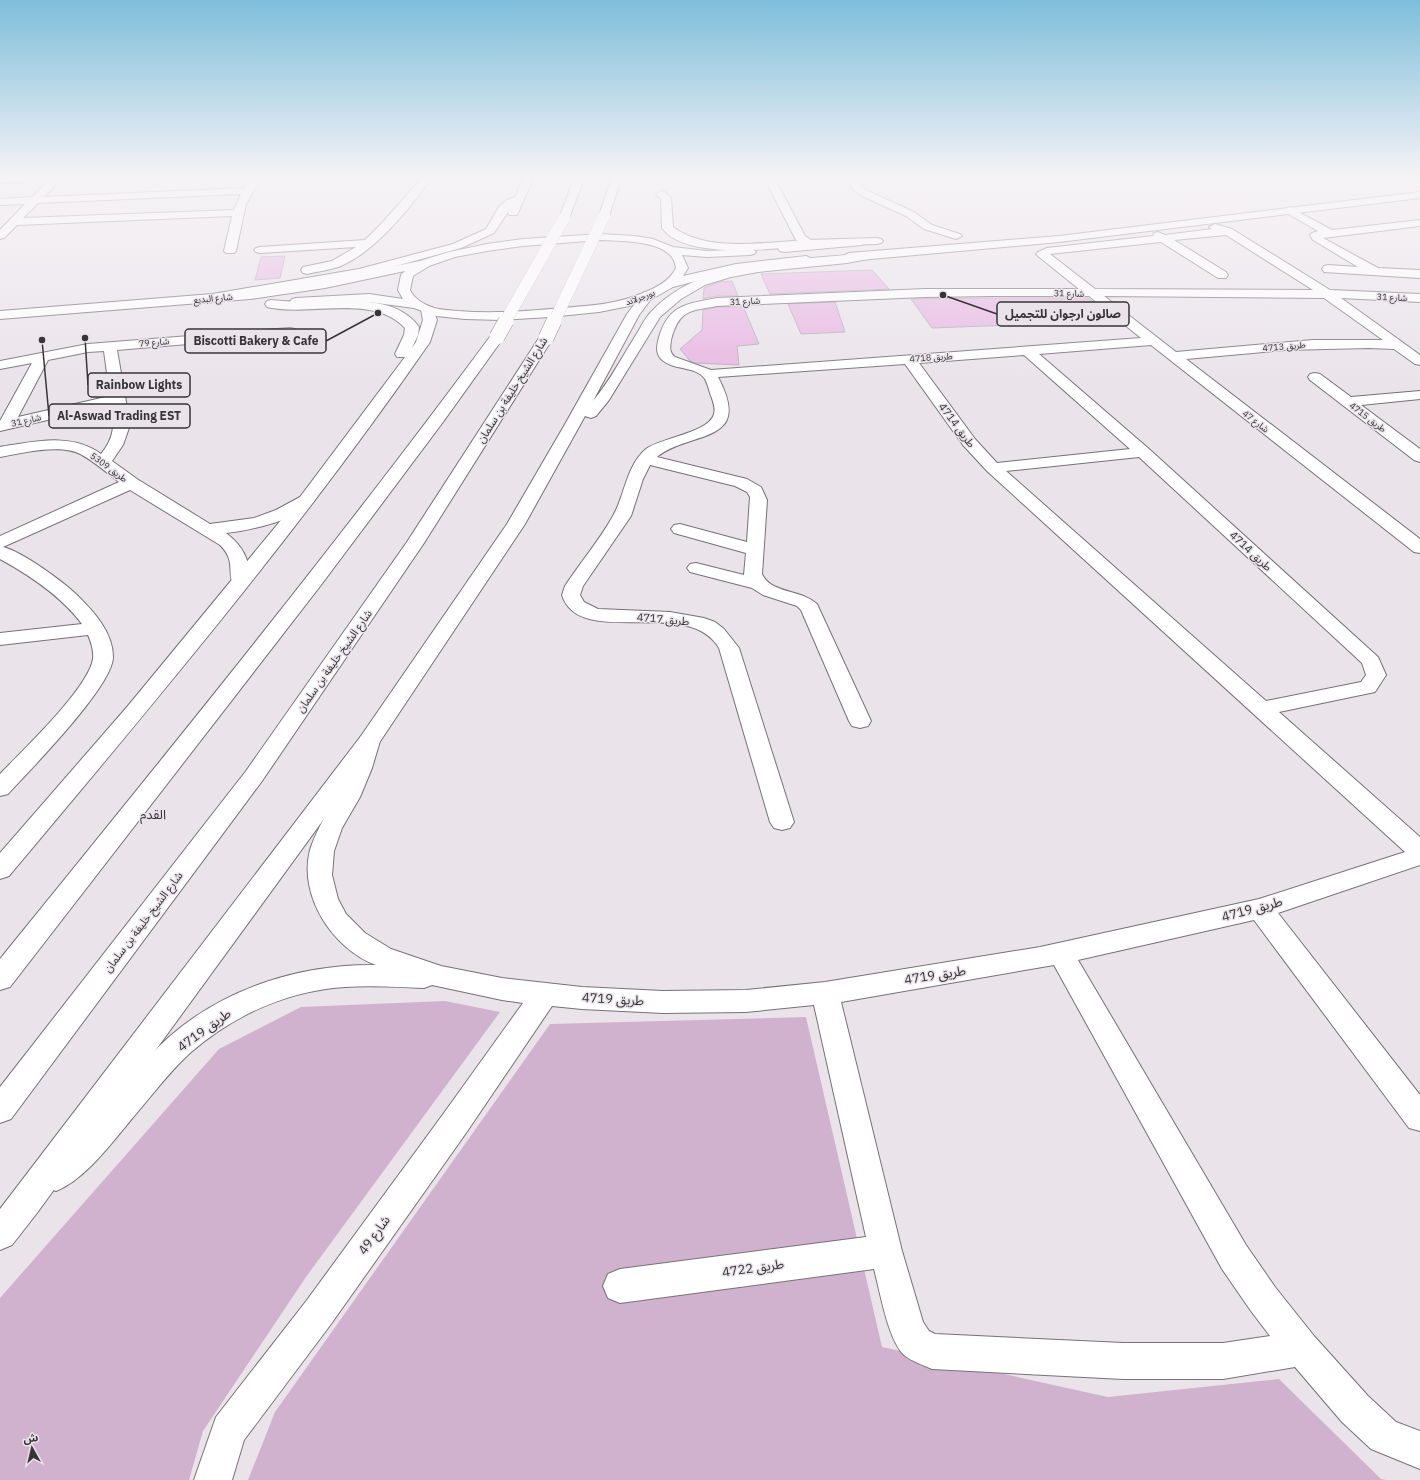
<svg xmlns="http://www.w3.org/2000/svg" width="1420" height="1480" font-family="'IBM Plex Sans','Noto Sans Arabic',sans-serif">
<rect width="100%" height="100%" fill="#eae4ea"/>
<!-- green -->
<g fill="#d1b2ce">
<polygon points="445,1001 500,1012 306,1277 203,1431 189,1480 0,1480 0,1298 219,1049 301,1007"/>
<polygon points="806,1017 882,1347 1108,1397 1279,1379 1381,1479 1386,1480 248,1480 275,1412 550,1024"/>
</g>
<!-- building -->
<g fill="#e8b8e3" stroke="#b5afb4">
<polygon points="285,256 280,278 255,280 261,257"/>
<polygon points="872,270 889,289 770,294 761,274"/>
<polygon points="732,281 738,296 717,296 703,299 704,288 719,282"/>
<polygon points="992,298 1088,298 1117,321 932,328 911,299"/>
<polygon points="835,302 845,332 801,334 788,304"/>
<polygon points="743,306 759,344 737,346 739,365 695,363 690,361 680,349 702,330 703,310 717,307"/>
</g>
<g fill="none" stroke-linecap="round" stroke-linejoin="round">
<!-- minor casing -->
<g stroke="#777176" stroke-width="2">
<g id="minor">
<polygon points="0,179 32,179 27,182 0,183"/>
<path d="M50,179h11l-17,18 200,-9 7,-9h10l-15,25 -10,47 -2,2h-8l-2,-2 8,-35 -215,9 -13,13 -4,1v-9l25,-26 -25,1v-6l32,-2zM241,194l-7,16 -211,8 15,-15z"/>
<path d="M421,179h10c-21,29 -55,71 -88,86 -11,5 -24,6 -36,9l-4,-1 -2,-3 2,-3 29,-6 24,-14 -96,6 -4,-1 -2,-2 2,-2 4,-1 105,-7 17,-17z"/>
<polygon points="765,179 775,179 805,236 815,243 813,245 805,245 796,240"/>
<polygon points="850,179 860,179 861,186 870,192 914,212 932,225 960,234 962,236 956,239 924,229 906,216 862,196 852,189"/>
<polygon points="1289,207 1332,230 1420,220 1420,226 1323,238 1378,268 1420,270 1420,278 1324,272 1322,269 1324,266 1328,265 1358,267 1313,240 1310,235 1312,233 1318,231 1285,212 1284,210"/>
<path d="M1215,224l17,5 98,61 90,4v8l-79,-4 79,57v10l-5,-1 -21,-15 -25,-1 -84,2 -99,9 234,180v14l-6,-1 -263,-207 -112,9 110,95 229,208 8,18 -11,17 -96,20 141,125v28l-142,48 142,182v36l-11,-3 -155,-208 -176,40 168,285 29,42 39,49 54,60 28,26 24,9v38l-49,-20 -29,-27 -47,-55 -72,12h-100l-191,-10c-9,-4 -21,-8 -28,-14 -16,-15 -24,-64 -30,-86l-254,34 -12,-5 -5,-12 5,-12 12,-5 246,-32 -52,-232 -68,7 -83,1 -81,-4 -30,-3 -86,127 -135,191 -87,116 -12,40h-38l22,-63 91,-117 137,-187 79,-110 -21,-3 -70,-15 -8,3c-26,-1 -52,-3 -79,-1 -58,4 -111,28 -155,66 -22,20 -40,45 -60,68 -19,23 -46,59 -74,70l-11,-5 -5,-10c7,-15 21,-24 33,-35 8,-8 17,-17 25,-26 24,-26 45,-55 71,-78 57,-50 133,-73 207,-72 -43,-16 -78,-69 -66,-115 7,-23 21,-42 31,-63 3,-7 6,-13 9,-20 4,-10 5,-22 11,-31l8,-2 8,2 3,5 -8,27 -12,29 -18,31 -8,23 -2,24 6,24 8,15 19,19 26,16 50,17 61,12 80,9 81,4 83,-1 79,-8 215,-35 219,-48 146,-47 -418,-381 -24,-26 -58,-81 -187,13c36,68 -27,53 -61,80l90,22 14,8 6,13 -5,74c9,20 39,15 55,30l54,117 -3,5 -8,2 -8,-2 -3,-5 -48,-111 -4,-4 -34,-11 -11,-7 -62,-16 -3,-4 3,-4 6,-1 48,12 2,-22 -72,-20 -3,-4 3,-4 6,-1 67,18 3,-45 -3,-5 -12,-6 -85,-21 -7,14 -12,37 -48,70 -3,9 4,7 14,7 72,3 34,6 11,4 9,7 15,19 55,174 -4,6 -8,2 -8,-2 -4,-6 -51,-174c-31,-53 -140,2 -157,-53l3,-9c15,-23 34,-45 48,-70 12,-21 13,-50 33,-67 16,-12 63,-16 68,-35 2,-7 -2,-15 -4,-21 -1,-4 -3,-10 -5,-14 -10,-14 -32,-8 -44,-20 -6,-7 -4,-14 -2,-22 10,-33 28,-33 58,-39l208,-9h154l-41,-33 -2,-2 2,-2 9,-4 106,-12 1,-3 4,-1 7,3 47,-6 -3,-2zM1226,235l87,55 -218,-1 -45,-35 111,-12 57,36h8l2,-3 -2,-3 -52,-32zM992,296h97l52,42 -430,32 -36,-13c-6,-5 -5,-9 -4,-17 8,-30 18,-29 46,-34l208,-9zM1104,296l220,2 59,42h-70l-137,12zM1024,355l106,94 -133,14 -22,-24 -56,-76zM1139,457l223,206 4,12 -5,7 -95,19 -260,-230zM1054,965l168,304 29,42 19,25 -47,7h-100l-188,-9 -6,-3 -6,-9 -21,-71 -61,-249z"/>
<path d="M290,328l5,1 2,3 -2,3 -178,15 13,75 -7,20 -11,16 25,18 73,45 44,-6 22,-8 24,-13 6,-1 6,1 2,4c-12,18 -67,30 -88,32 17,13 24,27 24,48l-2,4 -7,2 -7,-2c-8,-12 3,-23 -14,-40l-90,-55 -127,57c20,5 59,34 74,48 17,17 36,37 36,62 0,29 -83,113 -105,137l-8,2v-22c22,-23 88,-85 93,-115 1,-8 -2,-17 -5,-24l-88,10v-12l82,-9c-21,-28 -51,-48 -82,-65v-23l119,-54c-12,-9 -24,-20 -37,-27 -20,-12 -60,-2 -82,2v-10c33,-5 71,-15 101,7 14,-17 13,-29 11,-49l-112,26v-10l32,-58 -32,6v-8l88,-17zM104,351l6,45 -92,21 30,-57 40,-8z"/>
<polygon points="1315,373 1320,374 1351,397 1420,391 1420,399 1361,405 1420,449 1420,462 1414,460 1310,380 1308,377 1310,374"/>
</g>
</g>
<!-- primary casing -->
<g stroke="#777176" stroke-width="2">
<g id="primary">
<polygon points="1420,192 1420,198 1059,242 849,261 845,259 843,257 845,255 849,253 1059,236"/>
<path d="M600,234l35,2 18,3 20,8 34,4 43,-2 4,1 2,2 -2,2 -4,1 -43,2 -25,-2 6,13 -5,8 53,-12 70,-8 4,2 2,2 -2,2 -4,2 -53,5 -34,6 -46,12 -21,12 -23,7 -30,6 -49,5 -49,3 -36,-1 -29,-3 -22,-8 -45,-6 -73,4 -4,-1 -2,-3 2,-3 4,-1 73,-4 34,5 -5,-9 3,-15 4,-4 -80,17 -75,11 -250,20v-8l250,-20 75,-11 95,-19 29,-9 38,-8 36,-5zM600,240c19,1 63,0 73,19 2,2 2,6 3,9 -6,13 -20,20 -33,25 -25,11 -54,13 -81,15 -34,3 -69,6 -104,3 -8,-1 -16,-1 -24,-3 -9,-3 -20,-9 -24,-18l3,-14 16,-10 26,-9 32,-6 36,-5z"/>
<polygon points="858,240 862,241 864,243 862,245 784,252 780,251 778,249 780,247 784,246"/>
</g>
</g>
<!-- motorway casing -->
<g stroke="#777176" stroke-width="2">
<g id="motorway">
<polygon points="523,179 533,179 517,215 509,215 508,213 510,209 494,233 461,248 360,276 207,303 203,302 201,299 203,296 207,295 359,269 453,244 486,229 499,207 507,200 515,197"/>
<polygon points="574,179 584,179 569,218 568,220 560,220 559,218"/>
<polygon points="611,179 621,179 609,216 604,219 599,216"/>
<path d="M661,191l4,1 6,6 2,29c35,26 93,15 134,13 23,-1 47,-1 70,-2l4,1 2,2 -2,2 -4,1c-22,1 -45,1 -67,2 -36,2 -124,15 -148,-18l-1,-29 -5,-5z"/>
<path d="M874,252l4,1 2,2 -2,2 -31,6 -89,9 -27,5 -26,8 -24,14 -21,18 -51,83 -13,16 -5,2 -6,-2 -60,108 -148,222 -340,467 -25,32 -12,5v-41l361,-473 146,-212 57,-98 63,-112 17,-22h8l2,3 -15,20 -46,86c17,-20 29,-44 43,-66 5,-8 9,-17 15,-23 52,-57 152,-50 223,-60z"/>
<path d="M271,300c12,1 25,2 37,2 35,0 87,-9 111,25l-1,8 -6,13 4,-6 7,-22 -2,-10 1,-3h10l5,13 -7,22c-129,187 -276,361 -421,534l-9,3v-26l127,-146 173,-210 105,-140h-8l-2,-3 9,-19 1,-7c-33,-35 -96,-11 -138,-21l-2,-3 2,-3z"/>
<path d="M497,333l5,1 2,3 -61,85 -122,163 -311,402 -10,3v-31c167,-206 334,-411 492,-625z"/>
<polygon points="546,334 551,335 553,338 424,543 262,781 11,1119 0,1123 0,1087 246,771 407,542 539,338 541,335"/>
</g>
</g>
<!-- minor -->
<use href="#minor" fill="#fff" fill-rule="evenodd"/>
<!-- primary -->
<use href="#primary" fill="#fff" fill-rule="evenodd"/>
<!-- motorway -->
<use href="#motorway" fill="#fff" fill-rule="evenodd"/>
<!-- motorway-bridge-far1 casing -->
<g stroke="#777176" stroke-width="12" stroke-linecap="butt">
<g id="motorway-bridge-far1">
<polyline points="505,322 564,218"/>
<polyline points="554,322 604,216"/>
</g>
</g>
<!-- motorway-bridge casing -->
<g stroke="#777176" stroke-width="16" stroke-linecap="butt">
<g id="motorway-bridge">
<polyline points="497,337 506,321"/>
<polyline points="546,338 554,321"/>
</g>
</g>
<!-- motorway-bridge-far1 -->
<use href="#motorway-bridge-far1" stroke="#fff" stroke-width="12"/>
<!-- motorway-bridge -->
<use href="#motorway-bridge" stroke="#fff" stroke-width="15"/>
</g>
<!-- sky -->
<linearGradient id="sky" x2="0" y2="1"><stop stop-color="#7ebeda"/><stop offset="0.46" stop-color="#f6f3f6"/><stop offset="1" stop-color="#f6f3f6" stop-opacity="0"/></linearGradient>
<rect width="1420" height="386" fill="url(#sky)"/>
<g text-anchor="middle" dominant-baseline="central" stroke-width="3" stroke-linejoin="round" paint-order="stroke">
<!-- far-street labels -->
<g font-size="9" fill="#363436" stroke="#eae4ea">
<text transform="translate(1069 293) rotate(1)">شارع 31</text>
<text transform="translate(640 297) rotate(-20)">بورجرلاند</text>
<text transform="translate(1392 297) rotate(3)">شارع 31</text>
<text transform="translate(213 298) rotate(-5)">شارع البديع</text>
<text transform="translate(745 301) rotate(-3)">شارع 31</text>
<text transform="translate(154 342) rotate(-5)">شارع 79</text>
<text transform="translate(1284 346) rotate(-5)">طريق 4713</text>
<text transform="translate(931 357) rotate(-4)">طريق 4718</text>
<text transform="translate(1368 417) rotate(37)">طريق 4715</text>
<text transform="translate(26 420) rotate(-13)">شارع 31</text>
<text transform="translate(1256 421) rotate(38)">شارع 47</text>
<text transform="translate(109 467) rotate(36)">طريق 5309</text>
</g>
<!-- street labels -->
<g font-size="11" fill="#363436" stroke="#eae4ea">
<text transform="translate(512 390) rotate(-58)">شارع الشيخ خليفة بن سلمان</text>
<text transform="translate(957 425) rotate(53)">طريق 4714</text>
<text transform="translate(1251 551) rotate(43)">طريق 4714</text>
<text transform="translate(663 619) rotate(5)">طريق 4717</text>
<text transform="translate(334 661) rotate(-55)">شارع الشيخ خليفة بن سلمان</text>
<text transform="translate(143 922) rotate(-53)">شارع الشيخ خليفة بن سلمان</text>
</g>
<!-- quarter labels -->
<g font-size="13" fill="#363436" stroke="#eae4ea">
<text x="153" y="814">القدم</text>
</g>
<!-- near-street labels -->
<g font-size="13" fill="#363436" stroke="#eae4ea">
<text transform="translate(1252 909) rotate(-15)">طريق 4719</text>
<text transform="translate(935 975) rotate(-9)">طريق 4719</text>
<text transform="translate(613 999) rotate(3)">طريق 4719</text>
<text transform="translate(204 1030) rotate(-36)">طريق 4719</text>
<text transform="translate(374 1235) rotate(-54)">شارع 49</text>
<text transform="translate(753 1268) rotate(-8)">طريق 4722</text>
</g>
</g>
<!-- callouts -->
<path fill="none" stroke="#363436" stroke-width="1.5" d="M943 295L997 314M378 313L326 341M85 338L88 385M42 340L49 416"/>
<g fill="#363436" stroke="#eae4ea" stroke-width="1.5">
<circle cx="943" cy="295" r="4"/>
<circle cx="378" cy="313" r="4"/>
<circle cx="85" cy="338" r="4"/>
<circle cx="42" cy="340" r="4"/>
</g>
<g fill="#eae4ea" stroke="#363436" stroke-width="1.5">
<rect x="997" y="302" width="132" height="24" rx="4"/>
<rect x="185" y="329" width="141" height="24" rx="4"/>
<rect x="88" y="373" width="102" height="24" rx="4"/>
<rect x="49" y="404" width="141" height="24" rx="4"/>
</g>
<g font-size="12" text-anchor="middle" font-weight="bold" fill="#363436">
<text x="1063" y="318">صالون ارجوان للتجميل</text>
<text x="256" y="345">Biscotti Bakery &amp; Cafe</text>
<text x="139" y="389">Rainbow Lights</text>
<text x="119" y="420">Al-Aswad Trading EST</text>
</g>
<!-- north arrow -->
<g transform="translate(32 1448) rotate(352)" stroke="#eae4ea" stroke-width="3" paint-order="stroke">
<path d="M0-3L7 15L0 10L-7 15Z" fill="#363436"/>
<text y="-6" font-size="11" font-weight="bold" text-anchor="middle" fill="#363436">ش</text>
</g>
</svg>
